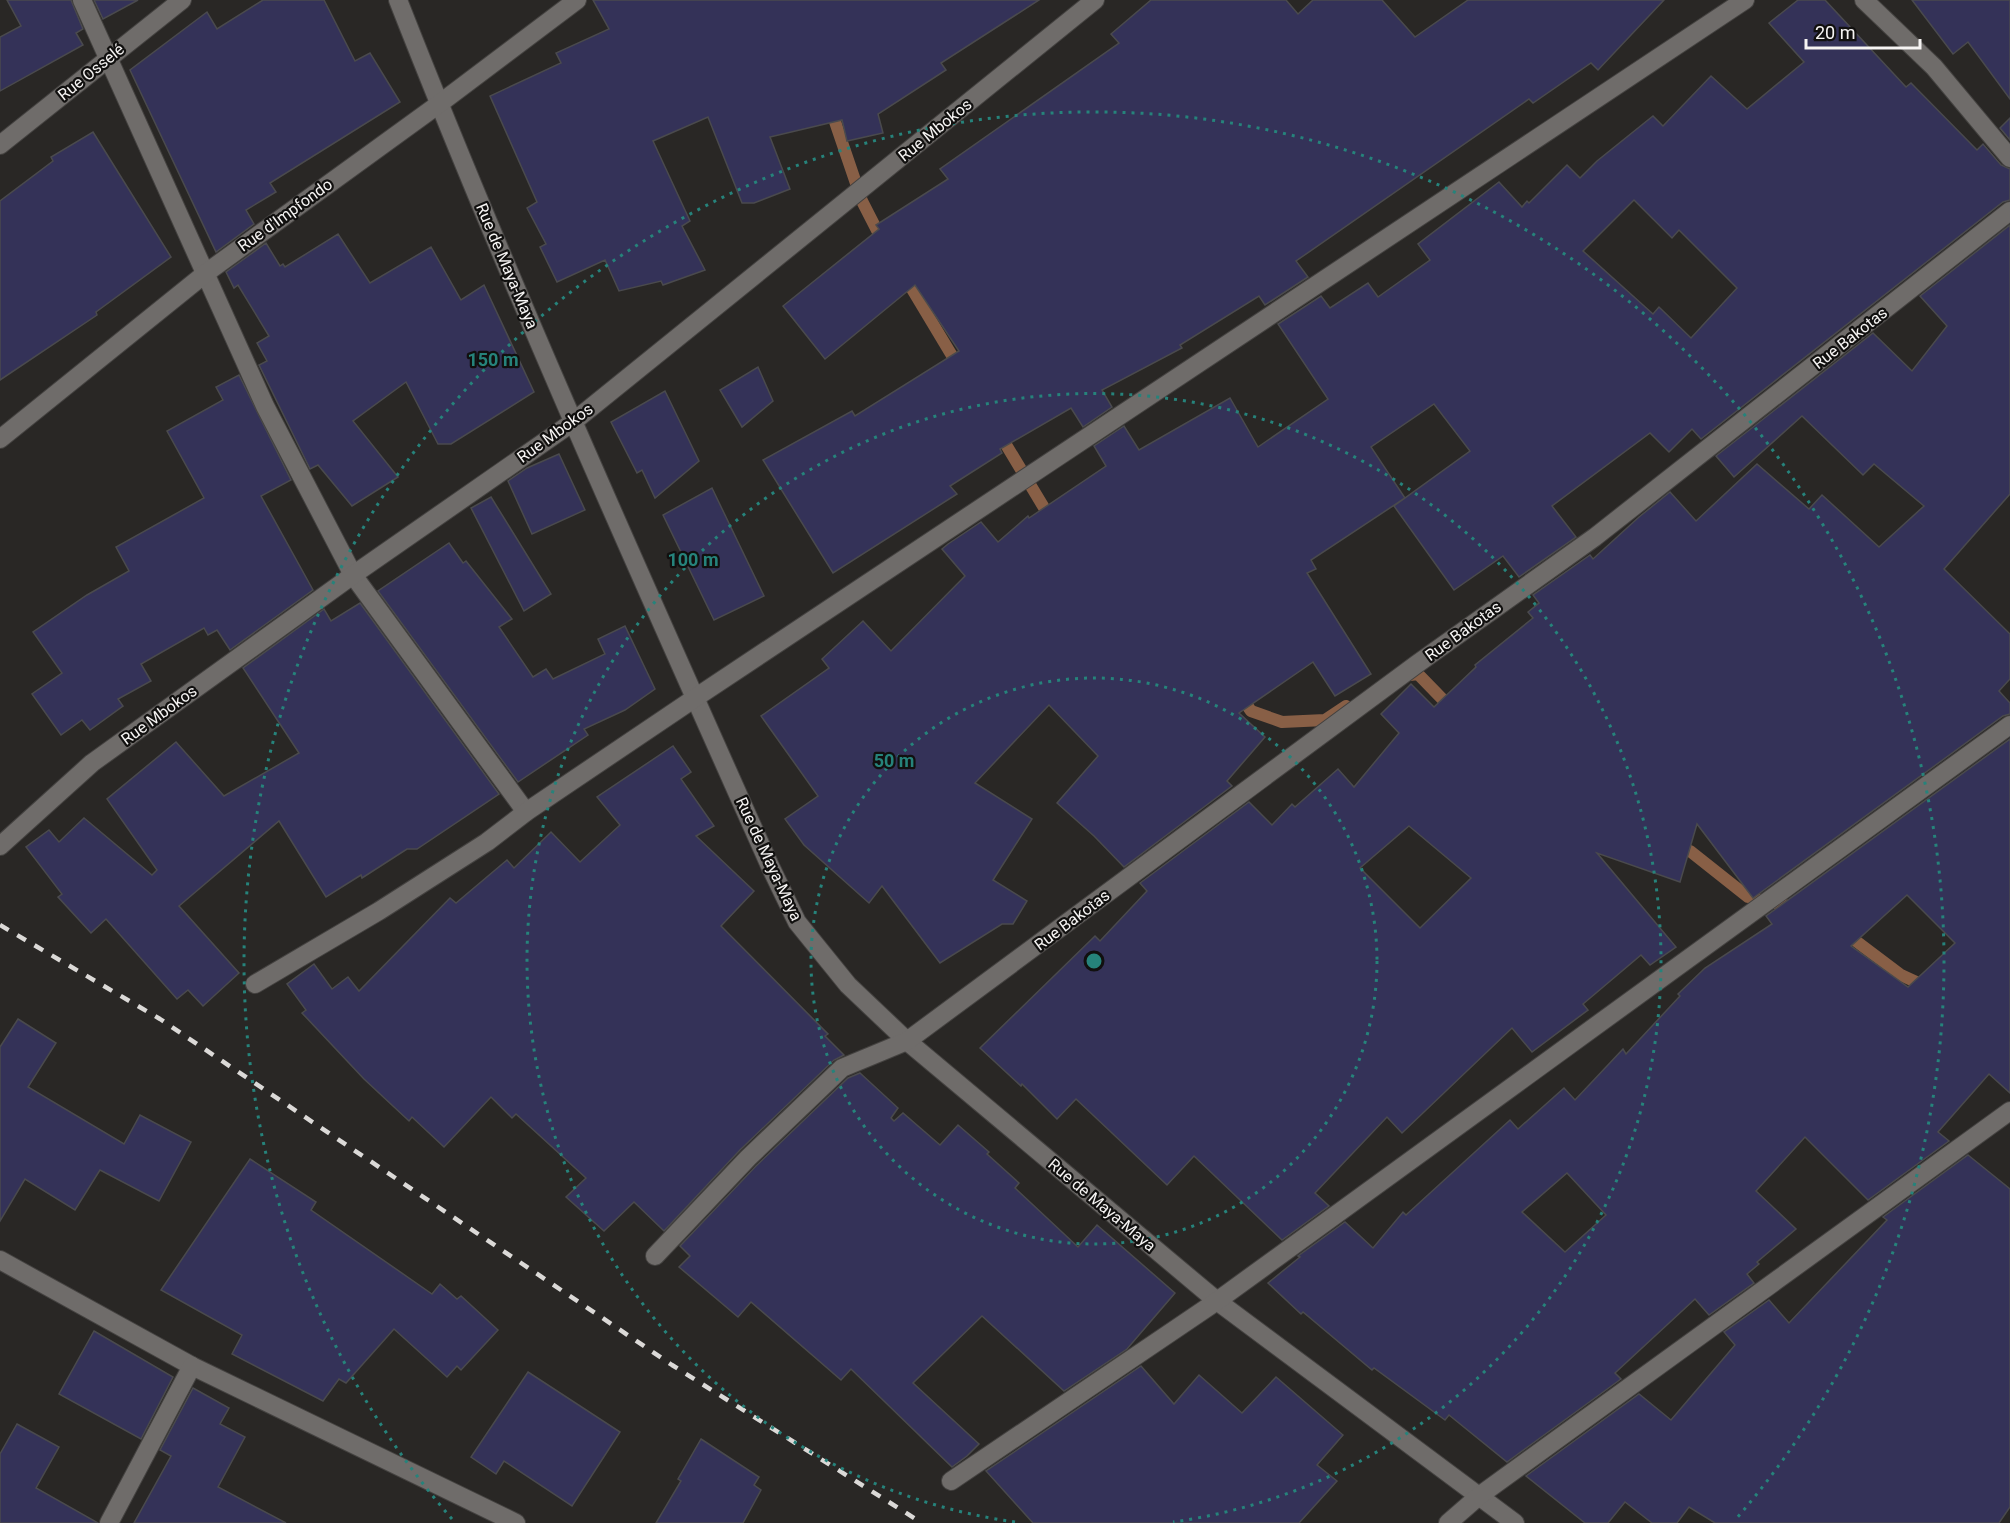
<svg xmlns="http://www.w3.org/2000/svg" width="2010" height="1523" font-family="Roboto,sans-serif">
<rect width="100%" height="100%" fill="#292725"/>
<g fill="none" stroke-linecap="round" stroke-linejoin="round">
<!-- stream -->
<g stroke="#885f46" stroke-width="12">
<polyline points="830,107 862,201 884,244"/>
<polyline points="903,274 960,369"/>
<polyline points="999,433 1052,521"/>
<polyline points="1402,676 1418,674 1453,710"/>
<polyline points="1240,695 1251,711 1282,722 1325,720 1346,706"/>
<polyline points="1675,845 1690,851 1748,897 1798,908"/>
<polyline points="1844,932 1901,975 1927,987"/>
</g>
</g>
<!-- building -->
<g fill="#343258" stroke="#4a4a4d" stroke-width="1.5" fill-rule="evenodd">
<polygon points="7,0 71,0 83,29 76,33 83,45 0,91 0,37 21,26"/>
<polygon points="94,0 138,0 103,19"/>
<polygon points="263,0 324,0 355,61 370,53 400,102 270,183 276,192 246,210 254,224 216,252 130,70 207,12 217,29"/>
<polygon points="593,0 1039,0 941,63 946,70 878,114 883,133 847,141 842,120 770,137 790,189 754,203 742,203 708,117 653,141 690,221 682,226 705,270 663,285 661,281 619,291 605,260 557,282 540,247 546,244 527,208 537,202 490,96 561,63 556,53 609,29"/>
<polygon points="1151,0 1286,0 1298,14 1313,0 1382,0 1415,37 1468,0 1664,0 1598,70 1591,63 1533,103 1529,99 1296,261 1308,277 1265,305 1259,296 1180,345 1182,348 1102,390 1112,407 1083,427 1071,408 1000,449 1002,453 950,486 957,494 833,573 763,460 852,411 855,416 959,351 915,285 825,359 783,306 879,229 876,225 948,179 940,169 1119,43 1111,34"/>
<path d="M1798,0h27l81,87 5,-4 66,67 6,-6 18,21 9,4v31l-7,2 -302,237 -9,-10 -23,23 -19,-19 -98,73 24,31 -57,40 -16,-21 -49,34 -60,-84 76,-55 -36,-47 -63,43 34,51 -94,62 5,9 -9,4 64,101 -36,22 -22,-34 -74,51 26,24 -38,44 5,5 -108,81 -30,-31 -37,-33 41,-47 -49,-51 -74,78 57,36 -39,61 34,21 -14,23h-11l-62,39 -58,-77 -13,17 -65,-58 -19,-26 33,-23 -57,-80 68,-48 -7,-9 41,-38 28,30 74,-75 -23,-27 6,-5 33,-22 17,20 30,-26 1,2 77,-52 -12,-20 30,-20 15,24 91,-52 28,49 70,-48 -50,-75 43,-28 9,12 38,-25 10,14 52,-37 -12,-16 81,-62 23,25 5,-6 2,2 38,-38 13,13 17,-17 56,-45 10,10 48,-50 36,33 57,-47 -35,-39zM1634,200l38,38 7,-8 58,58 -46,50 -32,-31 -6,7 -70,-63z"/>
<polygon points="1912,0 2010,0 2010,99 1968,42 1953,54"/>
<polygon points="2010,118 2010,140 2000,128"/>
<polygon points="93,132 171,257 96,312 97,315 0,380 0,201 53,161 51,157"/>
<path d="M2010,225v269l-66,75 66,65v45l-11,12 11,12v11l-7,2 -250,182 -56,-74 -17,58 -83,-29 79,94 -26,18 -9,-10 -58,49 5,6 -56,42 -20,-24 -110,105 -15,-16 -72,76 14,13 -47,34 -88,-84 -27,29 -91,-86 -19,20 -35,-35 -1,2 -41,-38 115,-112 5,5 47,-50 -7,-8 109,-81 23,23 20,-21 3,3 43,-38 16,18 45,-54 -18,-19 30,-30 23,23 42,-40 -1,-2 58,-47 -5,-6 11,-9 -6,-8 57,-40 3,4 46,-42 31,-25 26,29 61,-57 52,45 13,-14 57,52 45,-41 -50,-42 -11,11 -61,-59 -68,61 -18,-21 157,-123 39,38 35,-45 -27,-30zM1409,826l62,52 -51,50 -60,-60z"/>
<polygon points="338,234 370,283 431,247 461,300 484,285 534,392 451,444 438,444 406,382 353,421 398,477 352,506 318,465 310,469 259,365 267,361 257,343 269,336 238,285 234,288 226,272 266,243 280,266 283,264 285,267"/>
<polygon points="758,367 773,401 742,427 720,390"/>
<polygon points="239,375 291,480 261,496 313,590 230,650 217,630 208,635 204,628 141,664 151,681 118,699 123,706 90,730 82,720 61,735 32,694 62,673 33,632 87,595 129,571 116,547 204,498 167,431 223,400 216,387"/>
<polygon points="665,391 699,461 655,498 642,470 637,473 611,422"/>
<polygon points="559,454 585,510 532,534 508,481 527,468"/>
<polygon points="712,488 764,596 714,620 663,515"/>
<polygon points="491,497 551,594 524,611 471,508"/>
<polygon points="449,543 463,563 466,561 512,619 499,627 533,677 546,669 553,679 605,654 598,639 625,626 655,689 625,710 584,729 588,735 518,782 378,591"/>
<polygon points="360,603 499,794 417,849 407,849 362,878 361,875 326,897 279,821 179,906 239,973 203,1006 188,990 177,999 106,919 91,933 58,897 62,894 26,847 49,830 59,842 84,818 152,875 157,870 107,799 176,742 224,796 299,753 243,668 324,609 331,621"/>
<path d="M2010,739v354l-21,-19 -51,58 11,9 -81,59 -63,-63 -49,54 40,38 -39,33 2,2 -12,10 7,9 -45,32 -14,-16 -80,74 6,6 -114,83 -58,-47 -4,5 -71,-52 -2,2 -69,-58 -2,2 -33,-31 32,-26 -2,-1 47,-34 28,26 30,-36 3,3 104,-95 8,9 46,-41 11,12 48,-51 3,5 54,-58 -2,-2 27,-26 67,-44 -6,-8zM1907,895l48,48 -47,44 -57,-41zM1567,1173l39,42 -41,37 -43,-40z"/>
<polygon points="673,746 691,772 681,779 714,826 696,836 754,891 721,926 828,1034 825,1036 844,1055 834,1060 740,1150 664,1231 634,1202 604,1231 566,1197 586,1178 516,1114 512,1118 491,1097 444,1147 412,1117 409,1121 364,1079 302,1013 306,1010 287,984 314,964 332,989 348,977 359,991 450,898 456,903 507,860 514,868 551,832 580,862 620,825 597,797"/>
<polygon points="18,1019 56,1043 28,1087 124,1144 140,1115 191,1142 159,1201 100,1170 75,1210 25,1179 0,1221 0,1047"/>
<polygon points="860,1073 898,1108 891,1118 894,1121 903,1113 940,1145 958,1125 989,1152 987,1154 1019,1183 1015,1188 1078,1247 1097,1225 1175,1293 1127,1349 1064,1391 982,1316 913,1383 979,1444 967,1456 952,1467 851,1369 841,1380 751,1302 738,1317 679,1267 690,1256 680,1246 756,1166 848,1078"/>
<polygon points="1968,1155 2010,1189 2010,1507 1999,1523 1715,1523 1689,1507 1677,1523 1652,1523 1625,1502 1608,1523 1585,1523 1526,1476 1639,1394 1671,1420 1735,1345 1724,1332 1769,1300 1789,1323 1887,1220 1883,1217"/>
<polygon points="250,1159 316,1202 311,1210 432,1294 440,1284 457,1299 461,1296 498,1330 461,1370 457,1366 447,1377 394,1329 346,1383 339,1379 323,1401 232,1354 242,1335 161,1290"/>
<polygon points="94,1331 173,1377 141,1439 59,1394"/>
<polygon points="1141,1366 1174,1404 1199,1375 1242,1413 1276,1377 1343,1435 1317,1465 1337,1481 1299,1523 1033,1523 986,1471"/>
<polygon points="528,1372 620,1432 572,1506 504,1461 496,1474 471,1457"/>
<polygon points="193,1388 229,1408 220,1424 245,1437 218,1487 286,1523 134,1523 171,1456 160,1450"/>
<polygon points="17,1424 59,1447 36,1488 98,1523 0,1523 0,1454"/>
<polygon points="701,1439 759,1477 754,1485 761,1490 743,1523 656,1523 681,1481 678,1479"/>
</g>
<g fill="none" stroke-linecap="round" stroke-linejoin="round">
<!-- minor casing -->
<g stroke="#444240" stroke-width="20">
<g id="minor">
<polyline points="82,0 265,406 353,575 526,812"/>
<path d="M398,0c115,293 244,579 372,866l27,56 51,63 59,56 310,260 298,222"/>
<polyline points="1864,0 1934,67 2010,158"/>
<polyline points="0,145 182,0"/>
<polyline points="0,439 206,273 439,104 577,0"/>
<polyline points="0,846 92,763 353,575 573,422 1095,0"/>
<polyline points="255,984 379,911 487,842 526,812 695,698 1745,0"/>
<polyline points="655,1256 748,1158 842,1068 907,1041 1417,664 1595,537 2010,211"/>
<polyline points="0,1260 192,1366 516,1523"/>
<polyline points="951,1481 1217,1301 2010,725"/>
<polyline points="109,1523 192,1366"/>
<polyline points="1448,1523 1479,1496 2010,1111"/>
</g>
</g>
<!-- minor -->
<use href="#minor" stroke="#6f6c6a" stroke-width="18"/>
<!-- rail -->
<polyline stroke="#dbd9d7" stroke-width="4.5" stroke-dasharray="10 10" stroke-linecap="butt" points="0,925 160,1019 672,1365 922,1523"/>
</g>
<!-- distance rings -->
<g fill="none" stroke="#26837b" stroke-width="3" stroke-dasharray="3 6">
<circle cx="1094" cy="961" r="283"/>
<path d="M1015 1522A567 567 0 1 1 1173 1522"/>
<path d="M452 1519A850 850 0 1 1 1736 1519"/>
</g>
<g text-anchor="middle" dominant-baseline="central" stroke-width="4.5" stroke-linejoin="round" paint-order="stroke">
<!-- street labels -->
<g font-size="16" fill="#f6f4f3" stroke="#11100f">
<text transform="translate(91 72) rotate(-39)">Rue Osselé</text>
<text transform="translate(935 130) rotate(-39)">Rue Mbokos</text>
<text transform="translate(285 215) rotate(-36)">Rue d'Impfondo</text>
<text transform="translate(507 266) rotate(67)">Rue de Maya-Maya</text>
<text transform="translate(1850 338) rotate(-38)">Rue Bakotas</text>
<text transform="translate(555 433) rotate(-36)">Rue Mbokos</text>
<text transform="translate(1463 631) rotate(-36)">Rue Bakotas</text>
<text transform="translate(159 715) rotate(-36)">Rue Mbokos</text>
<text transform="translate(769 859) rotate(65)">Rue de Maya-Maya</text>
<text transform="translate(1072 920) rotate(-37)">Rue Bakotas</text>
<text transform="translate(1102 1205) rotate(40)">Rue de Maya-Maya</text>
</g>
</g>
<circle cx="1094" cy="961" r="9" fill="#26837b" stroke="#11100f" stroke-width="3"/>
<g font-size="18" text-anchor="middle" font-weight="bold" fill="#26837b" stroke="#11100f" stroke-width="4.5" stroke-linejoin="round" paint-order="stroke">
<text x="493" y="366">150 m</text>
<text x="693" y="566">100 m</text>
<text x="894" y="767">50 m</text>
</g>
<!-- scale -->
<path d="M1806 39v9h114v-9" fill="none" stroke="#f6f4f3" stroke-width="3"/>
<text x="1815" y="39" font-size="18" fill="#f6f4f3" stroke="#11100f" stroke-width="4.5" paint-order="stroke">20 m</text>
</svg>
